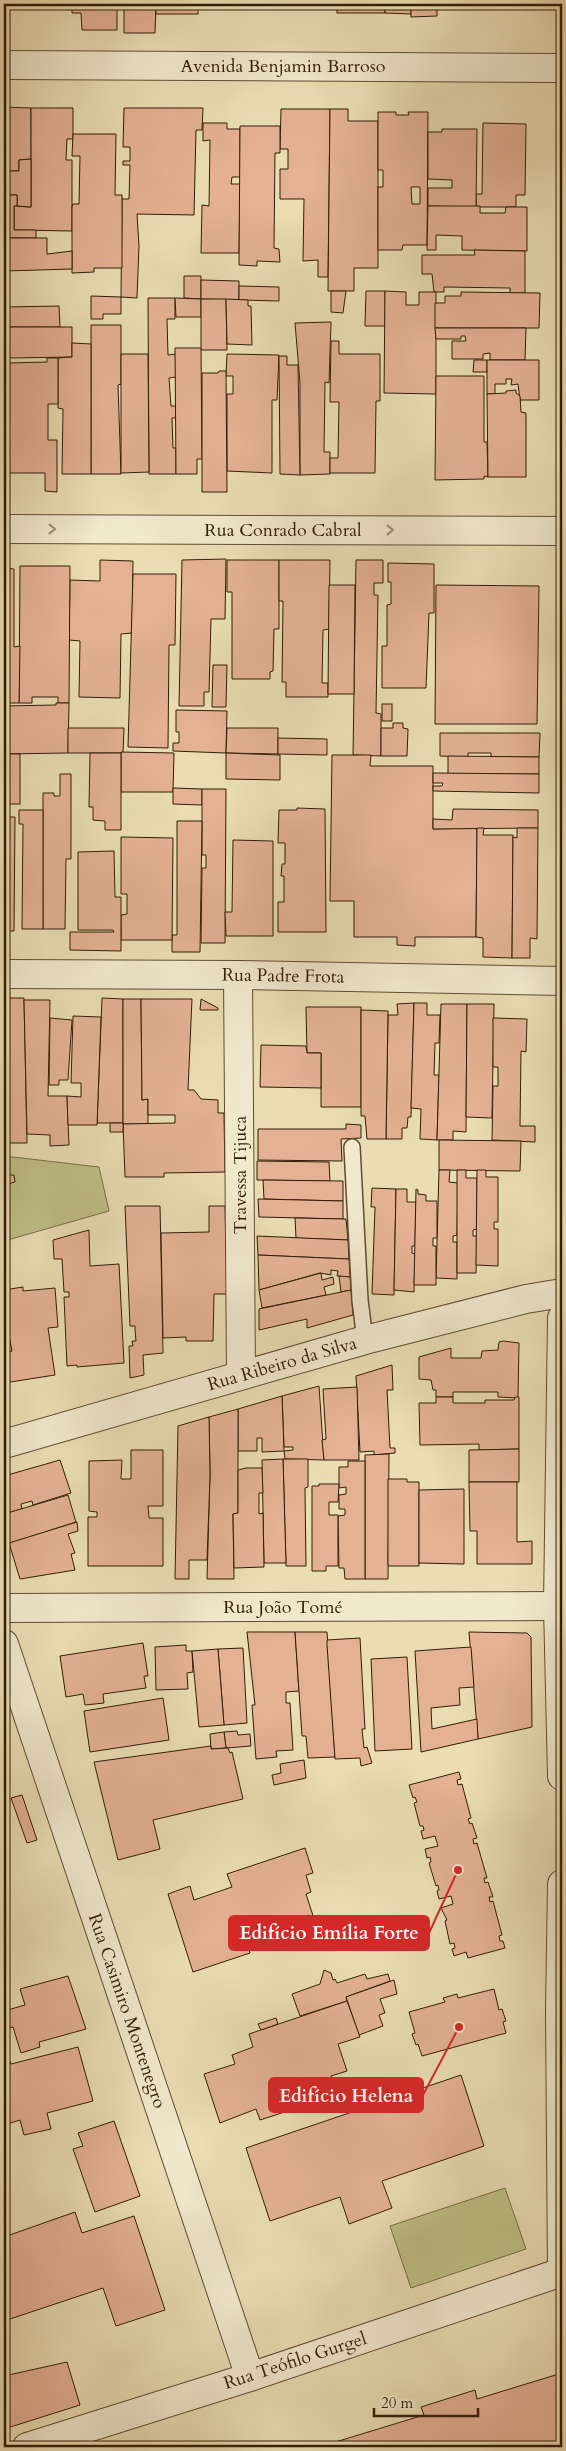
<svg xmlns="http://www.w3.org/2000/svg" width="566" height="2451" font-family="Cardo,serif">
<rect width="100%" height="100%" fill="#eaddb4"/>
<filter id="stains"><feTurbulence type="fractalNoise" baseFrequency=".004" numOctaves="4"/><feColorMatrix values="0 0 0 0 .2 0 0 0 0 .09 0 0 0 0 .02 0 0 0 .5 -.17"/></filter>
<radialGradient id="worn" r=".72"><stop offset=".6" stop-color="#630" stop-opacity="0"/><stop offset="1" stop-color="#630" stop-opacity=".3"/></radialGradient>
<!-- green -->
<g fill="#bfbf87" stroke="#786e46">
<polygon points="4,1156 99,1167 109,1211 4,1241"/>
<polygon points="505,2188 526,2249 411,2288 390,2226"/>
</g>
<!-- building -->
<g fill="#e4b195" stroke="#311c06" fill-rule="evenodd">
<rect x="17" y="4" width="47" height="1"/>
<polygon points="72,4 117,4 117,30 82,30 81,13 72,13"/>
<polygon points="124,4 156,4 155,33 124,33"/>
<rect x="156" y="4" width="42" height="10"/>
<polygon points="205,4 268,4 268,6 205,5"/>
<rect x="287" y="4" width="40" height="3"/>
<rect x="337" y="4" width="48" height="9"/>
<polygon points="385,4 411,4 411,14 385,13"/>
<polygon points="411,4 437,4 437,16 411,17"/>
<polygon points="4,107 31,108 31,159 19,160 19,171 4,171"/>
<polygon points="31,108 73,108 73,139 67,139 66,160 72,160 72,231 14,230 14,206 31,207"/>
<polygon points="124,108 203,108 202,130 196,130 194,215 137,214 139,246 137,298 121,297 122,199 129,199 130,165 123,165 123,161 130,161 130,147 123,147"/>
<polygon points="281,109 330,109 328,277 318,277 318,260 303,261 304,199 280,199 280,169 288,169 288,149 280,149"/>
<polygon points="330,109 348,109 348,121 378,121 378,268 354,268 354,291 328,291"/>
<path d="M378,112h18v3h13l-1,-3h20l-1,133h-24l-1,5h-24v-63h5v-17h-5zM411,187h9v17h-8z"/>
<polygon points="203,123 227,123 227,129 240,129 240,177 232,177 231,184 240,184 239,253 201,253 202,205 209,206 210,140 203,141"/>
<polygon points="483,123 526,124 525,195 516,195 516,207 476,207 476,194 482,194"/>
<polygon points="240,126 280,126 280,153 275,153 274,248 279,249 280,262 257,261 257,266 239,265"/>
<polygon points="442,129 477,129 476,207 428,206 428,188 452,188 452,180 428,179 428,132 442,132"/>
<polygon points="73,134 116,134 115,195 122,195 122,268 94,268 94,272 72,273 72,207 73,204 79,204 80,156 72,156"/>
<polygon points="31,159 31,207 17,206 17,195 4,195 4,171 19,171 19,160"/>
<polygon points="6,195 17,195 17,206 14,206 14,230 36,230 36,238 4,238"/>
<polygon points="428,206 480,206 480,213 505,213 506,207 527,207 527,251 462,250 462,236 436,235 436,250 427,250"/>
<polygon points="4,238 47,238 47,254 72,251 72,269 4,271"/>
<polygon points="474,250 525,251 525,293 510,293 510,288 444,287 444,292 434,292 432,274 422,274 422,255 475,255"/>
<polygon points="184,276 201,276 201,299 184,298"/>
<polygon points="201,280 239,281 239,300 201,299"/>
<polygon points="239,286 279,287 279,301 239,300"/>
<polygon points="331,291 346,291 343,313 331,312"/>
<polygon points="366,291 385,291 385,326 365,326"/>
<polygon points="385,291 406,292 406,305 419,305 419,292 436,292 436,394 384,393"/>
<polygon points="461,292 540,293 539,328 435,328 435,303 445,303 445,296 461,296"/>
<polygon points="91,296 121,297 121,314 103,314 103,319 91,319"/>
<polygon points="148,298 175,298 175,319 167,319 168,355 176,354 176,377 169,378 171,406 176,406 176,418 172,418 173,448 176,448 176,474 149,474"/>
<polygon points="175,298 201,299 201,317 176,317"/>
<polygon points="201,299 226,299 227,350 201,350"/>
<polygon points="226,299 248,300 248,306 251,306 252,345 227,344"/>
<polygon points="59,306 60,327 4,327 4,307"/>
<polygon points="331,322 329,383 325,382 324,452 330,452 330,474 300,475 300,383 295,323"/>
<polygon points="91,325 121,325 121,384 118,385 121,474 91,474"/>
<polygon points="4,327 72,327 72,357 8,358 8,351 4,351"/>
<polygon points="435,328 526,328 525,360 490,360 490,353 483,354 483,359 452,359 452,341 466,341 465,336 461,336 461,339 436,339"/>
<polygon points="331,341 339,341 339,354 380,354 380,401 376,401 375,473 330,473 330,458 338,458 339,402 330,402"/>
<polygon points="72,343 91,344 91,474 62,474 63,409 58,408 58,358 72,357"/>
<polygon points="175,348 201,348 202,459 197,459 197,474 176,474"/>
<polygon points="4,351 8,351 8,363 47,362 47,358 58,358 58,404 48,404 48,440 57,440 57,492 45,491 45,473 4,473"/>
<polygon points="121,354 148,354 149,472 121,473"/>
<polygon points="227,354 279,355 277,400 272,400 272,473 227,471 227,394 233,394 233,376 226,376"/>
<polygon points="279,356 287,356 287,365 298,365 300,475 280,474"/>
<polygon points="474,360 487,360 487,372 473,372"/>
<polygon points="487,360 539,360 539,400 520,400 518,384 511,385 512,379 506,379 506,384 495,384 495,394 487,394"/>
<polygon points="219,371 226,371 227,492 202,492 202,373 218,373"/>
<polygon points="436,376 484,376 484,442 487,442 488,477 484,476 484,479 435,480"/>
<polygon points="516,390 516,393 520,396 521,412 526,413 526,477 488,477 487,394 506,393 506,391"/>
<polygon points="226,559 225,619 211,619 209,692 204,692 204,706 179,706 182,560"/>
<polygon points="100,560 133,561 132,633 121,634 120,698 79,697 80,641 69,640 70,580 100,581"/>
<polygon points="227,560 279,560 279,629 274,629 273,671 270,672 270,679 232,679 232,592 227,592"/>
<polygon points="279,560 330,560 329,629 323,630 322,683 328,683 328,697 286,697 286,682 282,682 283,601 279,601"/>
<polygon points="356,560 383,560 383,583 374,583 374,595 378,595 376,713 381,714 381,756 353,755"/>
<polygon points="388,563 434,564 434,613 429,613 426,688 382,688 382,646 387,646 387,605 391,604 391,582 388,582"/>
<polygon points="20,566 70,566 69,703 58,703 58,697 32,697 32,703 19,703"/>
<polygon points="4,568 14,569 14,647 20,646 19,703 4,703"/>
<polygon points="133,574 176,574 175,645 169,645 168,748 128,747"/>
<polygon points="329,585 355,585 354,694 328,694"/>
<polygon points="436,585 539,586 537,724 435,724"/>
<polygon points="213,665 227,665 226,707 212,707"/>
<polygon points="56,703 69,703 68,753 4,754 4,706 56,705"/>
<rect x="382" y="704" width="10" height="17"/>
<polygon points="176,710 227,711 226,753 173,751 173,743 179,743 179,732 176,732"/>
<polygon points="393,723 403,723 403,728 408,729 407,756 381,756 381,728 393,728"/>
<polygon points="68,728 124,728 123,753 68,753"/>
<polygon points="227,728 278,728 278,754 226,753"/>
<polygon points="440,733 540,733 539,757 491,757 491,753 468,753 468,757 440,756"/>
<polygon points="278,738 327,739 327,755 278,754"/>
<polygon points="121,752 174,753 173,792 121,792"/>
<polygon points="90,753 121,753 121,830 105,830 105,821 93,820 93,807 89,807"/>
<polygon points="226,753 280,755 280,780 226,779"/>
<rect x="4" y="754" width="16" height="50"/>
<polygon points="332,755 371,755 370,766 433,766 433,829 477,828 476,937 415,937 415,946 397,945 397,937 354,937 354,901 330,901"/>
<polygon points="448,756 539,757 539,774 448,774"/>
<polygon points="433,773 539,774 539,793 433,791 433,786 442,786 443,783 433,783"/>
<polygon points="60,774 71,774 71,859 66,859 65,929 43,929 43,793 54,793 54,796 60,796"/>
<polygon points="173,788 202,789 202,805 173,804"/>
<polygon points="202,789 226,789 225,943 201,943 202,868 206,868 206,855 202,855"/>
<polygon points="297,808 325,809 326,932 278,932 278,902 284,902 284,876 281,876 282,864 285,864 285,843 278,843 279,810 297,810"/>
<polygon points="453,809 538,810 538,828 433,829 433,819 452,820"/>
<polygon points="19,810 43,810 43,929 22,929 23,824 19,824"/>
<polygon points="4,817 15,817 14,931 4,931"/>
<polygon points="177,821 202,821 200,952 172,952 172,935 177,935"/>
<polygon points="477,828 484,828 483,835 513,835 512,958 483,957 483,938 476,937"/>
<polygon points="517,828 538,828 537,939 530,938 530,958 512,958 513,837 517,838"/>
<polygon points="121,837 173,838 172,940 121,940 121,915 127,914 127,894 121,894"/>
<polygon points="233,840 273,841 273,936 226,936 225,912 232,912"/>
<polygon points="114,851 115,897 121,897 121,951 70,950 70,932 114,932 113,930 78,930 78,852"/>
<polygon points="4,998 24,998 27,1143 4,1143"/>
<polygon points="102,998 123,999 123,1123 97,1123"/>
<polygon points="123,999 141,999 142,1100 148,1099 148,1124 123,1124"/>
<polygon points="141,999 192,999 188,1090 194,1090 201,1099 218,1100 218,1113 224,1113 224,1116 225,1172 164,1173 164,1177 125,1177 123,1124 175,1123 175,1115 148,1115 148,1099 142,1100"/>
<polygon points="201,999 218,1008 218,1010 200,1010"/>
<polygon points="24,1000 50,1000 48,1096 67,1096 69,1145 50,1146 50,1135 27,1134"/>
<polygon points="414,1003 411,1117 408,1117 407,1128 402,1128 402,1139 386,1139 388,1015 398,1015 397,1004"/>
<polygon points="414,1003 427,1003 427,1015 440,1015 439,1043 435,1043 434,1075 439,1075 437,1140 420,1139 421,1109 411,1108"/>
<polygon points="441,1004 467,1004 466,1132 453,1131 453,1140 437,1140"/>
<polygon points="467,1004 494,1004 492,1118 466,1117"/>
<polygon points="306,1007 361,1007 361,1107 321,1107 321,1053 307,1053"/>
<polygon points="361,1010 388,1011 386,1139 367,1139 365,1116 361,1116"/>
<polygon points="73,1016 101,1017 97,1125 68,1125 67,1096 81,1097 81,1083 71,1083"/>
<polygon points="50,1018 72,1020 68,1080 59,1080 59,1085 49,1085"/>
<polygon points="493,1018 527,1019 526,1052 521,1051 520,1126 535,1126 535,1142 492,1140 493,1086 498,1086 498,1067 493,1067"/>
<polygon points="261,1045 306,1046 307,1053 321,1053 321,1088 260,1087"/>
<polygon points="123,1123 123,1132 110,1132 110,1123"/>
<polygon points="346,1124 361,1125 361,1138 341,1139 342,1161 258,1160 258,1129 346,1129"/>
<polygon points="439,1140 521,1141 520,1171 439,1170"/>
<polygon points="257,1161 329,1162 330,1181 257,1180"/>
<polygon points="439,1170 450,1170 449,1182 458,1183 457,1235 453,1236 453,1242 457,1242 457,1279 436,1278"/>
<polygon points="457,1170 466,1170 466,1178 477,1178 477,1229 473,1230 473,1236 477,1236 476,1273 457,1273"/>
<polygon points="477,1170 486,1170 486,1177 498,1177 498,1222 494,1222 494,1229 498,1229 498,1266 476,1265"/>
<polygon points="4,1175 14,1175 15,1182 4,1185"/>
<polygon points="263,1180 343,1181 343,1201 264,1199"/>
<polygon points="372,1188 396,1189 394,1295 372,1294 375,1207 371,1207"/>
<polygon points="396,1189 407,1189 407,1202 416,1202 415,1246 412,1246 412,1253 415,1254 414,1292 394,1290"/>
<polygon points="416,1189 418,1190 418,1194 426,1195 426,1201 437,1201 437,1238 433,1238 433,1246 436,1246 436,1285 414,1285"/>
<polygon points="258,1199 343,1201 343,1219 259,1217"/>
<polygon points="125,1206 160,1206 161,1252 163,1353 143,1355 144,1375 130,1378 129,1346 133,1346 132,1341 136,1341 135,1329 135,1326 130,1326"/>
<polygon points="209,1206 225,1206 227,1294 214,1294 213,1341 186,1341 186,1337 163,1338 161,1233 209,1232"/>
<polygon points="295,1218 346,1219 348,1240 296,1238"/>
<polygon points="89,1230 90,1266 119,1264 124,1363 77,1367 77,1365 67,1366 64,1297 69,1297 69,1292 64,1292 62,1259 54,1259 53,1240"/>
<polygon points="257,1236 348,1240 349,1259 258,1255"/>
<polygon points="258,1255 349,1259 350,1277 337,1276 338,1271 331,1270 331,1275 320,1273 259,1290"/>
<polygon points="321,1273 322,1280 333,1277 334,1284 324,1287 326,1295 262,1308 259,1290"/>
<polygon points="339,1276 350,1277 351,1290 341,1292"/>
<polygon points="23,1287 23,1291 55,1288 58,1327 48,1328 55,1375 4,1383 4,1353 12,1351 4,1311 4,1290"/>
<polygon points="351,1290 353,1315 307,1328 307,1319 259,1330 259,1309"/>
<polygon points="503,1341 519,1343 518,1398 498,1397 498,1392 453,1392 453,1397 436,1397 436,1390 433,1390 431,1380 419,1379 419,1357 451,1348 451,1358 481,1358 482,1351 498,1350 499,1342"/>
<polygon points="392,1365 393,1390 387,1390 390,1448 395,1448 395,1453 374,1455 374,1451 360,1452 356,1376"/>
<polygon points="319,1386 324,1460 285,1459 284,1451 293,1450 293,1447 284,1447 282,1396"/>
<polygon points="357,1387 359,1460 324,1460 322,1440 326,1439 323,1389"/>
<polygon points="282,1396 284,1451 262,1452 262,1438 257,1438 257,1451 238,1451 238,1409"/>
<polygon points="436,1397 453,1397 453,1403 485,1403 485,1400 514,1400 515,1397 519,1397 519,1449 479,1450 479,1444 420,1445 419,1403 436,1403"/>
<polygon points="238,1409 238,1513 233,1514 234,1579 207,1579 210,1475 209,1417"/>
<polygon points="209,1417 210,1475 207,1560 189,1560 189,1579 175,1579 178,1426"/>
<polygon points="519,1449 519,1482 469,1482 469,1450"/>
<polygon points="131,1450 163,1450 163,1506 148,1506 149,1518 163,1518 163,1566 88,1566 88,1517 97,1517 97,1512 89,1511 89,1461 122,1460 121,1479 131,1479"/>
<polygon points="389,1454 388,1579 365,1579 365,1455"/>
<polygon points="283,1459 308,1459 308,1487 305,1488 306,1566 286,1566"/>
<polygon points="283,1459 286,1563 264,1563 262,1460"/>
<polygon points="60,1460 71,1493 33,1505 32,1501 21,1504 22,1509 4,1514 4,1476"/>
<polygon points="348,1461 365,1461 365,1579 345,1579 344,1568 339,1568 338,1516 345,1515 345,1509 339,1509 339,1495 346,1494 346,1487 339,1488 339,1467 348,1467"/>
<polygon points="246,1468 262,1468 263,1493 259,1493 259,1514 263,1513 264,1567 234,1568 233,1514 238,1513 238,1470"/>
<polygon points="388,1479 407,1479 407,1482 419,1482 419,1566 388,1566"/>
<polygon points="469,1482 517,1482 517,1542 532,1541 532,1564 477,1564 477,1531 470,1531"/>
<polygon points="319,1484 339,1484 338,1502 329,1502 329,1515 338,1515 338,1566 326,1566 326,1571 312,1571 312,1486 319,1486"/>
<polygon points="464,1489 464,1564 419,1563 419,1490"/>
<polygon points="68,1495 76,1522 8,1544 4,1534 4,1514"/>
<polygon points="77,1522 78,1531 68,1534 75,1553 71,1554 75,1570 20,1579 9,1543"/>
<polygon points="247,1632 295,1632 299,1691 286,1692 286,1703 290,1703 293,1750 276,1751 277,1757 256,1759 252,1705 255,1705"/>
<polygon points="295,1632 327,1632 335,1757 308,1758 306,1736 302,1736"/>
<polygon points="469,1632 527,1633 531,1637 532,1727 478,1739"/>
<polygon points="360,1638 365,1729 362,1729 364,1748 367,1747 372,1763 361,1766 360,1758 335,1759 327,1645 327,1640"/>
<polygon points="143,1643 148,1676 144,1676 146,1688 103,1694 104,1703 85,1705 83,1694 66,1697 60,1656"/>
<polygon points="186,1645 186,1651 192,1651 193,1672 187,1673 188,1689 156,1690 155,1647"/>
<polygon points="471,1647 474,1687 459,1688 460,1705 431,1708 432,1729 477,1719 478,1739 421,1752 415,1651"/>
<polygon points="243,1648 247,1723 224,1725 218,1649"/>
<polygon points="218,1649 224,1725 199,1727 192,1651"/>
<polygon points="407,1657 412,1749 375,1751 371,1659"/>
<polygon points="163,1698 169,1740 90,1752 84,1711"/>
<polygon points="237,1731 238,1735 250,1734 251,1746 226,1748 224,1732"/>
<polygon points="224,1732 226,1748 211,1749 210,1734"/>
<polygon points="211,1746 211,1749 228,1748 230,1753 232,1752 243,1799 153,1820 160,1849 118,1860 94,1762"/>
<polygon points="304,1760 306,1778 274,1785 272,1775 281,1773 280,1764"/>
<polygon points="459,1772 461,1779 457,1780 458,1785 462,1784 471,1818 468,1819 470,1824 472,1823 477,1838 473,1839 474,1844 477,1843 487,1878 484,1878 485,1883 488,1882 493,1897 489,1897 490,1902 493,1901 502,1935 499,1936 500,1941 503,1941 505,1948 468,1958 466,1952 454,1956 452,1949 455,1948 454,1943 450,1944 445,1921 447,1920 441,1908 453,1904 451,1896 439,1899 437,1891 439,1890 438,1885 436,1886 429,1863 431,1862 430,1857 427,1858 425,1849 438,1846 435,1836 423,1839 421,1831 424,1830 423,1826 420,1826 414,1803 417,1802 415,1797 413,1798 409,1785"/>
<polygon points="22,1795 37,1840 27,1843 11,1798"/>
<polygon points="305,1848 313,1873 306,1875 311,1892 306,1894 317,1928 249,1950 250,1953 193,1972 168,1894 190,1886 194,1900 232,1887 227,1874"/>
<polygon points="324,1970 331,1973 333,1980 335,1979 337,1983 365,1974 367,1979 388,1974 390,1981 346,1997 347,2001 300,2016 292,1994 320,1984"/>
<polygon points="68,1976 86,2029 39,2042 40,2047 21,2053 13,2027 4,2029 4,2011 25,2005 20,1989"/>
<polygon points="394,1980 397,1994 380,1999 385,2013 379,2015 383,2026 359,2035 346,1997"/>
<polygon points="494,1989 499,2010 502,2009 506,2021 503,2022 506,2033 422,2056 418,2044 416,2045 412,2034 415,2033 409,2012 445,2002 443,1998 457,1994 458,1998"/>
<polygon points="347,2001 360,2037 338,2044 347,2071 331,2076 337,2095 260,2120 256,2109 220,2123 204,2074 235,2064 232,2055 253,2047 249,2034"/>
<polygon points="276,2018 278,2024 261,2030 258,2024"/>
<polygon points="78,2047 93,2101 47,2113 51,2129 24,2135 20,2120 4,2125 4,2061 9,2059 11,2064"/>
<polygon points="461,2075 484,2146 382,2181 392,2208 349,2224 340,2197 270,2221 246,2148"/>
<polygon points="114,2121 140,2196 95,2212 73,2149 83,2146 78,2133"/>
<polygon points="75,2212 82,2233 134,2216 165,2310 116,2326 103,2288 4,2321 4,2237"/>
<polygon points="67,2362 80,2405 4,2429 4,2376"/>
<polygon points="562,2373 562,2447 319,2447 424,2415 421,2407 475,2390 477,2399"/>
</g>
<g fill="none" stroke-linecap="round" stroke-linejoin="round">
<!-- service casing -->
<g stroke="#5f4c32" stroke-width="18">
<polyline id="service" points="352,1147 360,1300 365,1340"/>
</g>
<!-- minor casing -->
<g stroke="#5f4c32" stroke-width="30">
<g id="minor">
<polyline points="4,65 562,68"/>
<polyline points="4,529 562,531"/>
<polyline points="4,974 238,975 562,981"/>
<polyline points="238,975 241,1375"/>
<polyline points="562,1318 558,1606 562,1776"/>
<polyline points="4,1444 365,1340 526,1299 562,1293"/>
<polyline points="4,1608 562,1606"/>
<polyline points="4,1644 250,2377"/>
<polyline points="562,2272 560,2011 562,1884"/>
<polyline points="27,2447 250,2377 562,2272"/>
</g>
</g>
<!-- service -->
<use href="#service" stroke="#f1e9ce" stroke-width="15"/>
<!-- minor -->
<use href="#minor" stroke="#f1e9ce" stroke-width="28"/>
</g>
<!-- one-way arrows -->
<defs><path id="oneway-chevron" d="M-2-3.5L2.5 0L-2 3.5" fill="none" stroke-width="1.6" stroke-linecap="round" stroke-linejoin="round" transform="scale(1.25)"/></defs>
<g stroke="#9b8d74">
<use href="#oneway-chevron" transform="translate(52 529)"/>
<use href="#oneway-chevron" transform="translate(390 530)"/>
</g>
<g text-anchor="middle" dominant-baseline="central" stroke-width="4" stroke-linejoin="round" paint-order="stroke">
<!-- street labels -->
<g font-size="18" fill="#311c06" stroke="#f1e9ce">
<text x="283" y="66">Avenida Benjamin Barroso</text>
<text x="283" y="530">Rua Conrado Cabral</text>
<text transform="translate(283 976) rotate(1)">Rua Padre Frota</text>
<text transform="translate(240 1175) rotate(-90)">Travessa Tijuca</text>
<text transform="translate(282 1364) rotate(-16)">Rua Ribeiro da Silva</text>
<text x="283" y="1607">Rua João Tomé</text>
<text transform="translate(127 2011) rotate(71)">Rua Casimiro Montenegro</text>
<text transform="translate(295 2361) rotate(-18)">Rua Teófilo Gurgel</text>
</g>
</g>
<!-- callouts -->
<path fill="none" stroke="#d62828" stroke-width="2" d="M458 1870L429 1933M459 2027L423 2095"/>
<g fill="#d62828" stroke="#f1e9ce" stroke-width="2">
<circle cx="458" cy="1870" r="5"/>
<circle cx="459" cy="2027" r="5"/>
</g>
<g fill="#d62828" stroke="#d62828" stroke-width="2">
<rect x="229" y="1916" width="200" height="34" rx="5"/>
<rect x="269" y="2078" width="154" height="34" rx="5"/>
</g>
<g font-size="19" text-anchor="middle" font-weight="bold" fill="#fff">
<text x="329" y="1939">Edifício Emília Forte</text>
<text x="346" y="2102">Edifício Helena</text>
</g>
<!-- margin -->
<rect width="566" height="2451" fill="none" stroke="#eaddb4" stroke-width="20"/>
<rect x="5" y="5" width="556" height="2441" fill="none" stroke="#311c06" stroke-width="2.5"/>
<rect x="10" y="10" width="546" height="2431" fill="none" stroke="#311c06"/>
<!-- scale -->
<path d="M374 2408v8h104v-8" fill="none" stroke="#311c06" stroke-width="2.5"/>
<text x="381" y="2408" font-size="15" fill="#311c06" stroke="#f1e9ce" stroke-width="4" paint-order="stroke">20 m</text>
<rect width="100%" height="100%" filter="url(#stains)"/>
<rect width="100%" height="100%" fill="url(#worn)"/>
</svg>
